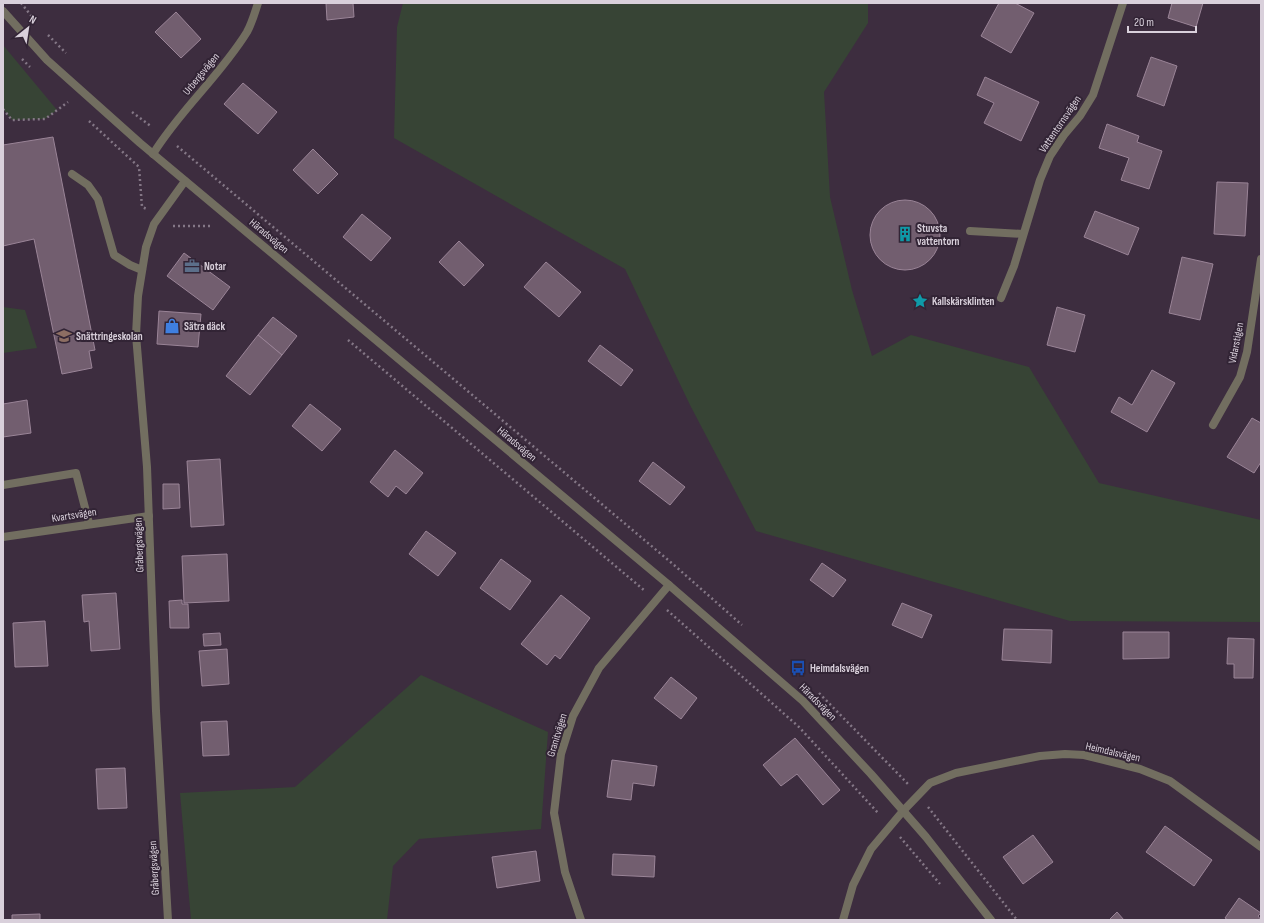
<svg xmlns="http://www.w3.org/2000/svg" width="1264" height="923" font-family="'Sofia Sans Condensed',sans-serif">
<rect width="100%" height="100%" fill="#3d2d3f"/>
<!-- green -->
<g fill="#374435">
<polygon points="403,3 868,3 868,23 824,92 830,197 852,290 872,356 911,335 1029,367 1099,483 1261,520 1261,622 1070,621 756,531 690,405 625,269 394,138 397,27"/>
<polygon points="3,45 57,110 45,119 12,120 3,109"/>
<polygon points="3,307 25,310 37,348 3,353"/>
<polygon points="421,675 548,732 541,829 419,839 393,866 387,920 191,920 180,793 295,787"/>
</g>
<!-- building -->
<g fill="#725e6f" stroke="#9a8497">
<polygon points="326,3 353,3 354,17 327,20"/>
<polygon points="999,3 1015,3 1034,13 1011,53 981,36"/>
<polygon points="1172,3 1203,3 1196,27 1168,18"/>
<polygon points="176,12 201,39 181,58 155,32"/>
<polygon points="1151,57 1177,66 1164,106 1137,96"/>
<polygon points="985,77 1039,102 1021,141 984,123 994,103 977,95"/>
<polygon points="243,83 277,112 258,134 224,104"/>
<polygon points="1107,124 1139,136 1137,142 1162,151 1149,189 1121,180 1129,158 1099,148"/>
<polygon points="53,137 95,350 89,351 92,368 62,374 34,239 3,246 3,145"/>
<polygon points="313,149 338,174 318,194 293,170"/>
<polygon points="1217,182 1248,183 1245,236 1214,234"/>
<circle cx="905" cy="235" r="35"/>
<polygon points="1095,211 1139,228 1128,255 1084,237"/>
<polygon points="362,214 391,238 371,261 343,237"/>
<polygon points="459,241 484,265 464,286 439,262"/>
<polygon points="184,253 230,287 213,310 167,276"/>
<polygon points="1182,257 1213,264 1200,320 1169,313"/>
<polygon points="546,262 581,292 559,317 524,287"/>
<polygon points="1057,307 1085,315 1075,352 1047,345"/>
<polygon points="159,311 201,314 198,347 157,344"/>
<polygon points="273,317 297,336 282,355 258,335"/>
<polygon points="258,335 282,355 250,395 226,376"/>
<polygon points="600,345 633,370 621,386 588,361"/>
<polygon points="1152,370 1175,383 1147,432 1111,412 1119,397 1132,405"/>
<polygon points="27,400 31,433 3,437 3,404"/>
<polygon points="310,404 341,429 322,451 292,426"/>
<polygon points="1252,418 1261,423 1261,462 1254,473 1227,457"/>
<polygon points="395,450 423,473 406,494 396,486 388,497 370,482"/>
<polygon points="220,459 224,525 191,527 187,461"/>
<polygon points="653,462 685,487 670,505 639,481"/>
<polygon points="163,484 179,484 180,508 163,509"/>
<polygon points="426,531 456,553 438,576 409,554"/>
<polygon points="227,554 229,601 184,603 182,556"/>
<polygon points="501,559 531,581 510,610 480,588"/>
<polygon points="822,563 846,580 833,597 810,580"/>
<polygon points="116,593 120,649 91,651 89,621 84,622 82,595"/>
<polygon points="561,595 590,618 560,659 555,655 547,665 521,644"/>
<polygon points="182,600 182,604 188,604 189,628 170,628 169,601"/>
<polygon points="902,603 932,615 922,638 892,625"/>
<polygon points="45,621 48,666 15,667 13,623"/>
<polygon points="1004,629 1052,630 1051,663 1002,660"/>
<polygon points="1123,632 1169,632 1169,658 1123,659"/>
<polygon points="220,633 221,645 204,646 203,634"/>
<polygon points="1228,638 1254,639 1253,678 1234,678 1234,664 1227,664"/>
<polygon points="227,649 229,684 202,686 199,651"/>
<polygon points="671,677 697,698 681,719 654,698"/>
<polygon points="227,721 229,755 203,756 201,722"/>
<polygon points="795,738 840,790 823,805 797,774 781,786 763,765"/>
<polygon points="612,760 657,766 654,786 633,783 631,800 607,797"/>
<polygon points="125,768 127,808 98,809 96,769"/>
<polygon points="1165,826 1212,860 1194,886 1146,852"/>
<polygon points="1033,835 1053,862 1023,884 1003,857"/>
<polygon points="536,851 540,881 497,888 492,857"/>
<polygon points="613,854 655,856 654,877 612,875"/>
<polygon points="1239,898 1261,913 1258,916 1261,920 1228,920 1225,918"/>
<polygon points="1117,912 1124,920 1109,920"/>
<polygon points="40,914 40,920 12,920 12,915"/>
</g>
<g fill="none" stroke-linecap="round" stroke-linejoin="round">
<!-- path -->
<g stroke="#847786" stroke-width="2.5" stroke-dasharray="2 3" stroke-linecap="butt">
<polyline points="21,3 33,18"/>
<polyline points="48,35 66,53"/>
<polyline points="22,59 30,67"/>
<polyline points="3,109 12,120 45,119 68,102"/>
<polyline points="132,112 152,127"/>
<polyline points="89,121 139,167 142,207 147,209"/>
<polyline points="177,146 674,565 742,625"/>
<polyline points="173,226 213,226"/>
<polyline points="348,340 645,591"/>
<polyline points="667,610 799,727 879,814"/>
<polyline points="819,693 908,784"/>
<polyline points="928,807 1017,920"/>
<polyline points="900,837 940,884"/>
</g>
<!-- service -->
<g stroke="#726e60" stroke-width="8">
<polyline points="72,174 88,185 98,199 114,255 130,265 142,270"/>
<polyline points="3,485 76,473 89,523"/>
</g>
<!-- minor -->
<g stroke="#726e60" stroke-width="8">
<path d="M153,154c27,-44 67,-78 94,-122 5,-9 8,-20 11,-29"/>
<polyline points="970,231 1023,234"/>
<polyline points="1001,298 1014,266 1040,180 1050,156 1064,135 1080,116 1093,95 1123,3"/>
<polyline points="1213,425 1240,377 1247,352 1261,259"/>
<polyline points="3,537 149,516"/>
<polyline points="168,920 156,711 147,467 136,335 138,296 146,247 154,224 185,181"/>
<polyline points="581,920 565,872 554,813 561,754 573,716 599,668 669,585"/>
<polyline points="843,920 853,885 871,849 903,811 930,783 956,773 1040,756 1065,754 1084,755 1140,769 1170,781 1261,847"/>
</g>
<!-- tertiary -->
<polyline stroke="#726e60" stroke-width="8" points="3,11 47,60 140,143 669,585 803,701 871,774 926,837 991,920"/>
</g>
<!-- icons -->
<defs>
<g id="building-bare" transform="scale(1.2)"><path d="M-4-6H4V6H1V3H-1V6H-4ZM-2.5-4.3h1.7v1.8h-1.7ZM.8-4.3h1.7v1.8H.8ZM-2.5-1h1.7V.8h-1.7ZM.8-1h1.7V.8H.8Z" fill="#0f9aa8" stroke="#322435" stroke-width="2.5" paint-order="stroke"/></g>
<g id="office-bare" transform="scale(1.2)"><path d="M-6-3h4V-5.5h4V-3h4V5H-6ZM-1-4.5V-3h2v-1.5ZM-6 0V1H6V0Z" fill="#5c6f8a" stroke="#322435" stroke-width="2.5" paint-order="stroke"/></g>
<g id="sight-bare" transform="scale(1.2)"><path d="M0-6L1.8-2.2L6-1.7L2.9 1.2L3.7 5.4L0 3.3L-3.7 5.4L-2.9 1.2L-6-1.7L-1.8-2.2Z" fill="#0f9aa8" stroke="#322435" stroke-width="2.5" paint-order="stroke"/></g>
<g id="shop-bare" transform="scale(1.2)"><path d="M-5-2.5h2.3a2.7 3.5 0 0 1 5.4 0H5L5.5 6h-11ZM-1.5-2.5h3a1.5 2.3 0 0 0-3 0Z" fill="#3f7fe0" stroke="#322435" stroke-width="2.5" paint-order="stroke"/></g>
<g id="school-bare" transform="scale(1.2)"><path d="M0-5L7-2L0 1L-7-2ZM-4 1L0 2.5L4 1V4Q0 6-4 4Z" fill="#8d6e63" stroke="#322435" stroke-width="2.5" paint-order="stroke"/></g>
<g id="bus-bare" transform="scale(1.2)"><path d="M-5-6H5V4H4V6H2V4H-2V6H-4V4H-5ZM-3.5-4V0h7V-4ZM-3.5 1.2v1.5H-2V1.2ZM2 1.2v1.5H3.5V1.2Z" fill="#1a4fb4" stroke="#322435" stroke-width="2.5" paint-order="stroke"/></g>
</defs>
<g fill-rule="evenodd">
<use href="#building-bare" x="905" y="234"/>
<use href="#office-bare" x="192" y="266"/>
<use href="#sight-bare" x="920" y="301"/>
<use href="#shop-bare" x="172" y="326"/>
<use href="#school-bare" x="64" y="336"/>
<use href="#bus-bare" x="798" y="668"/>
</g>
<g text-anchor="middle" dominant-baseline="central" stroke-width="4" stroke-linejoin="round" paint-order="stroke">
<!-- street labels -->
<g font-size="11" fill="#d9d0db" stroke="#322435">
<text transform="translate(201 74) rotate(-51)">Urbergsvägen</text>
<text transform="translate(1060 124) rotate(-56)">Vattentornsvägen</text>
<text transform="translate(269 236) rotate(40)">Häradsvägen</text>
<text transform="translate(1236 343) rotate(-79)">Vidarstigen</text>
<text transform="translate(517 444) rotate(40)">Häradsvägen</text>
<text transform="translate(74 515) rotate(-9)">Kvartsvägen</text>
<text transform="translate(139 545) rotate(-92)">Gråbergsvägen</text>
<text transform="translate(818 702) rotate(45)">Häradsvägen</text>
<text transform="translate(557 735) rotate(-73)">Granitvägen</text>
<text transform="translate(1113 752) rotate(13)">Heimdalsvägen</text>
<text transform="translate(154 868) rotate(-93)">Gråbergsvägen</text>
</g>
<!-- poi labels -->
<g font-size="11" font-weight="bold" fill="#d9d0db" stroke="#322435" text-anchor="start">
<text x="917" y="228">Stuvsta<tspan x="917" dy="13">vattentorn</tspan></text>
<text x="204" y="266">Notar</text>
<text x="932" y="301">Kallskärsklinten</text>
<text x="184" y="326">Sätra däck</text>
<text x="76" y="336">Snättringeskolan</text>
<text x="810" y="668">Heimdalsvägen</text>
</g>
</g>
<!-- border -->
<rect width="1264" height="923" fill="none" stroke="#d9d0db" stroke-width="8"/>
<!-- north arrow -->
<g transform="translate(28 28) rotate(30)" stroke="#322435" stroke-width="3" paint-order="stroke">
<path d="M0-3L7 15L0 10L-7 15Z" fill="#d9d0db"/>
<text y="-6" font-size="11" font-weight="bold" text-anchor="middle" fill="#d9d0db">N</text>
</g>
<!-- scale -->
<path d="M1128 26v6h68v-6" fill="none" stroke="#d9d0db" stroke-width="2"/>
<text x="1134" y="26" font-size="12" fill="#d9d0db" stroke="#322435" stroke-width="3" paint-order="stroke">20 m</text>
</svg>
